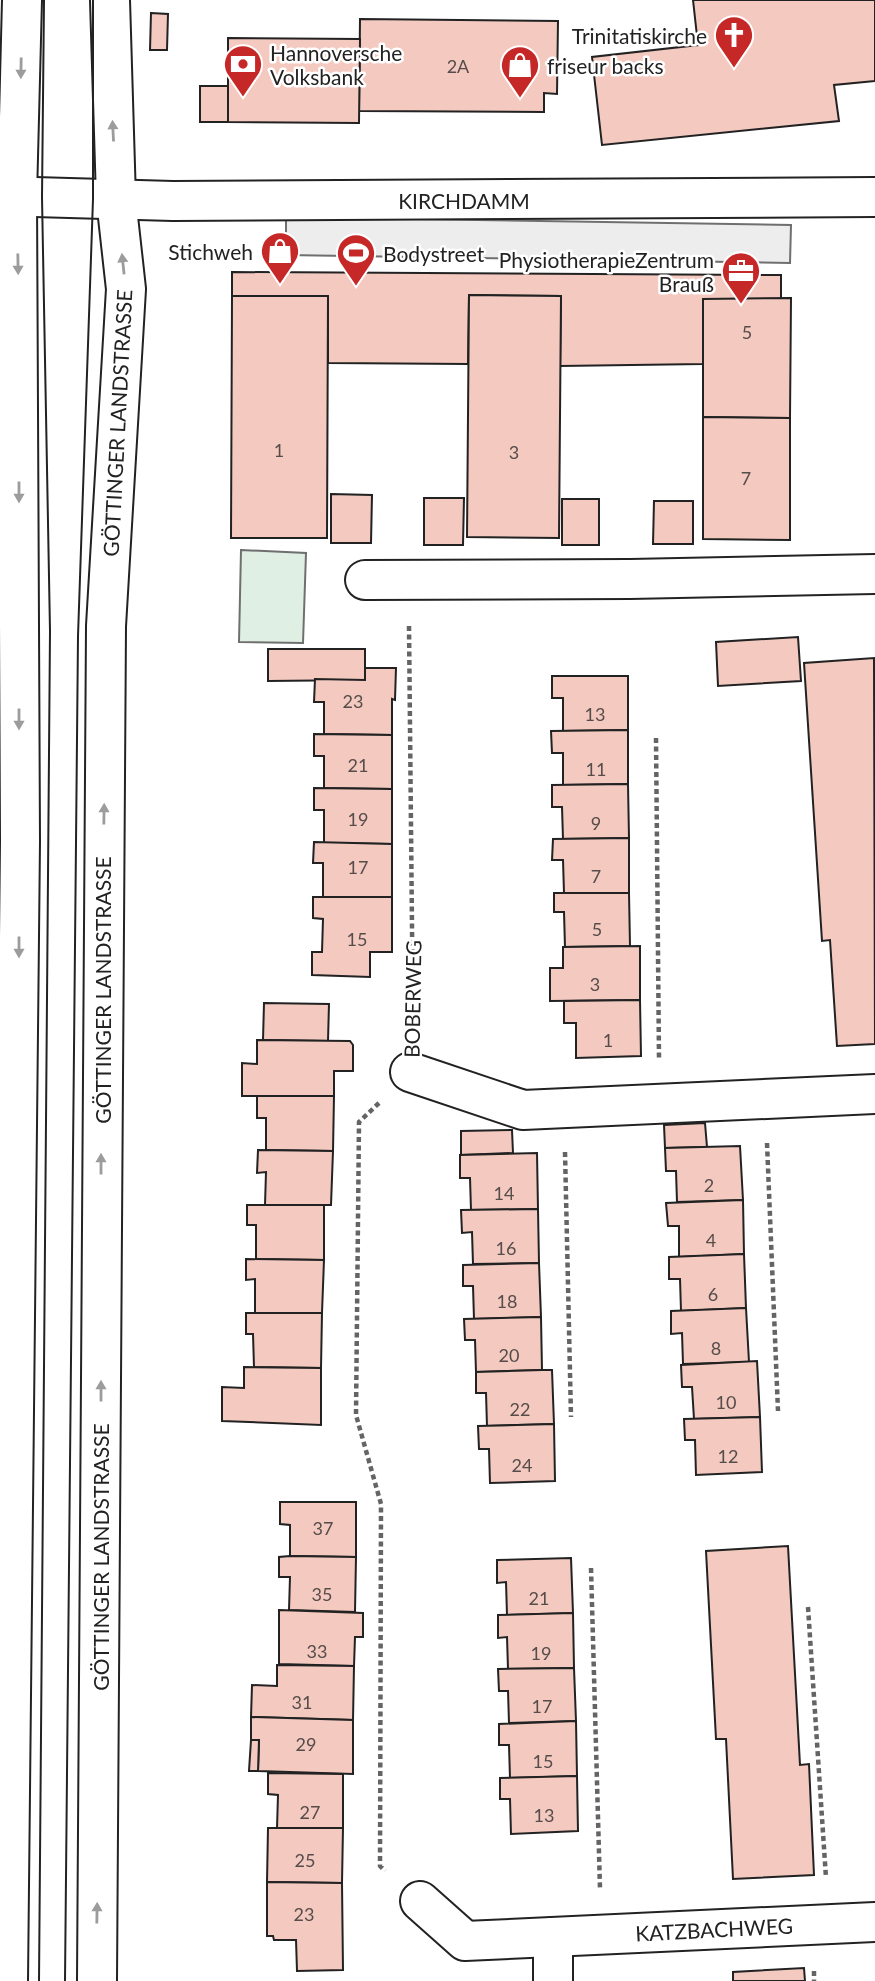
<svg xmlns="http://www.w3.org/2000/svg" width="875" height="1981" font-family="Lato,sans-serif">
<rect width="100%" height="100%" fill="#fff"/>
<!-- green -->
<polygon fill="#e0efe3" stroke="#6f6f6f" stroke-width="2" points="241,550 306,553 303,643 239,642"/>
<!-- parking -->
<polygon fill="#ededed" stroke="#6f6f6f" stroke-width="2" points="286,217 791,225 790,263 286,255"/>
<!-- building -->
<g fill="#f3c9c0" stroke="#222" stroke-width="2">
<polygon points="693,0 875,0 875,81 834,85 839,121 602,145 592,57 698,45"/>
<polygon points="151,13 168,14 167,50 150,50"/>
<polygon points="360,19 558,21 557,94 544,93 544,112 359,111"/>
<polygon points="228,38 360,39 359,123 228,122"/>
<rect x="200" y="86" width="28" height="36"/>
<polygon points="232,272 781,275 781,299 703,299 703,364 560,366 561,296 469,295 468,364 328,363 328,296 232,296"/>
<polygon points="469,295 561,296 559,538 467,537"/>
<polygon points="232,296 328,296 327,538 231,538"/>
<polygon points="791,298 790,418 703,417 703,299"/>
<polygon points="703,417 790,418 790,540 703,539"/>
<polygon points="331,494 372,495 371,543 331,543"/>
<polygon points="424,498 464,498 463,545 424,545"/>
<rect x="562" y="499" width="37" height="46"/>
<polygon points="654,501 693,501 693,544 653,544"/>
<polygon points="798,637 801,681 718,686 716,642"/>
<polygon points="268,649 365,649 365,680 268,681"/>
<polygon points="874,658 875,1044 837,1046 830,940 822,941 804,663"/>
<polygon points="365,668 396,668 395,700 392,699 392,735 324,734 324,702 314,702 315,679 365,680"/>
<polygon points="552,676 628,676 628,730 563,731 563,698 552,698"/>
<polygon points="628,730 628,784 563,785 563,753 552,753 551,731"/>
<polygon points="314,734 392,735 392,789 324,788 324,756 314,756"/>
<polygon points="628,784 629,838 563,839 562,807 552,807 552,785"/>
<polygon points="314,788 392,789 392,844 324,843 324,810 314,810"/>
<polygon points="629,838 629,893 564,893 563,860 552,860 553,839"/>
<polygon points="314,842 392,844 392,897 323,897 323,863 313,863"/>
<polygon points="554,893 629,893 630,946 565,947 564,912 554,912"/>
<polygon points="313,897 392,897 392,952 370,952 370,977 312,975 312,952 322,952 323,919 313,918"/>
<polygon points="640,946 640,1000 550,1001 550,968 563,968 563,947"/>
<polygon points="640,1000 641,1056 576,1058 576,1023 564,1023 564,1001"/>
<polygon points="264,1003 329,1004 328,1041 263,1040"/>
<polygon points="257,1040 350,1041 353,1045 353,1071 334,1071 334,1096 242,1096 242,1063 257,1064"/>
<polygon points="257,1096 334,1096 333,1151 266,1150 266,1118 257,1118"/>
<polygon points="705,1123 707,1147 665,1148 664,1125"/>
<polygon points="512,1130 513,1153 461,1155 461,1131"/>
<polygon points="740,1146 743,1200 677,1202 676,1171 666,1171 665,1148"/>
<polygon points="258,1150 333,1151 331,1205 265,1205 266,1172 257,1173"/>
<polygon points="537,1153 538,1209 471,1210 470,1178 460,1178 460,1155"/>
<polygon points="743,1200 744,1254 679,1257 679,1226 668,1226 666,1203"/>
<polygon points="247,1205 324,1205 324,1260 256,1259 256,1225 247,1225"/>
<polygon points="538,1209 539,1263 473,1264 472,1232 462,1233 461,1210"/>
<polygon points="744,1254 746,1308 681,1311 680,1279 669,1279 669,1257"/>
<polygon points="246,1259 324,1260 322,1313 255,1314 255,1279 246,1280"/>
<polygon points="539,1263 541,1317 474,1319 473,1286 463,1286 463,1265"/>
<polygon points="746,1308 749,1362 683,1364 682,1333 671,1334 671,1311"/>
<polygon points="246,1313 322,1313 321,1368 254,1367 253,1334 246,1334"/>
<polygon points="541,1317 542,1370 476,1372 475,1340 465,1340 464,1319"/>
<polygon points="757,1361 760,1417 694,1419 692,1387 682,1387 681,1365"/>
<polygon points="244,1367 321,1368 321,1425 222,1421 222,1387 244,1388"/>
<polygon points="542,1370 552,1370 554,1424 487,1426 486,1393 476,1393 476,1372"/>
<polygon points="760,1417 762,1472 696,1475 695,1440 685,1440 684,1419"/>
<polygon points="554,1424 555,1481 490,1483 489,1449 479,1449 478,1426"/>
<polygon points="280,1502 356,1502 356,1557 290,1556 290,1525 280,1524"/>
<polygon points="788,1546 800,1765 809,1764 814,1875 733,1879 726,1739 716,1739 706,1551"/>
<polygon points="290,1556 356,1557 355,1612 289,1610 290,1577 279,1577 279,1557"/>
<polygon points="571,1558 573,1613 507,1615 506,1582 497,1583 497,1560"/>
<polygon points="279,1610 363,1613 363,1637 355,1637 354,1666 279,1664"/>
<polygon points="573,1613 574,1668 508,1669 507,1637 498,1638 498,1615"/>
<polygon points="277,1665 354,1666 353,1720 251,1717 252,1685 277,1686"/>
<polygon points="574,1668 576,1721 509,1723 508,1691 499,1691 498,1669"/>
<polygon points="251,1717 353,1720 353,1774 258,1771 259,1740 251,1740"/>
<polygon points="576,1721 577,1776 510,1778 509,1745 499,1745 499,1724"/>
<polygon points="251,1740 259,1740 258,1771 249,1771"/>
<polygon points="268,1773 343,1774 343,1828 277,1828 278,1795 268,1794"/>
<polygon points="577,1776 578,1831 511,1834 510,1799 500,1799 500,1778"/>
<polygon points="268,1828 343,1828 342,1883 267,1882"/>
<polygon points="267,1882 342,1883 343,1970 297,1971 296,1940 274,1940 273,1936 267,1936"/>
<polygon points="804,1968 805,1981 733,1981 733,1972"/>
</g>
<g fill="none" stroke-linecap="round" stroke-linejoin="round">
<!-- street casing -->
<g stroke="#222" stroke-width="42">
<g id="street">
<polyline points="0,196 173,201 875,197"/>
<polyline points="365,580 630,579 875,574"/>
<polyline points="410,1072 523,1110 875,1094"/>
<polyline points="420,1901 465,1941 875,1922"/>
<polyline points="553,1981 553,1937"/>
</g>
</g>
<!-- secondary casing -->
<g stroke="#222" stroke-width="42">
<g id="secondary">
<polyline points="8,1981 20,841 17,196 22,0"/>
<polyline points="97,1981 106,626 126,289 116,199 110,0"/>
</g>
</g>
<!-- path -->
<g stroke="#646464" stroke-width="4.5" stroke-dasharray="5 3.5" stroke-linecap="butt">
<polyline points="409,626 413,1027"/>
<polyline points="656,738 659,1059"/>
<polyline points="379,1103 359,1122 356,1415 381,1504 380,1866 385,1871"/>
<polyline points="767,1143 778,1411"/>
<polyline points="565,1152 571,1417"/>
<polyline points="591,1568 600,1889"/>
<polyline points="808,1607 826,1878"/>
<polyline points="814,1971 814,1981"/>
</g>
<!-- street -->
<use href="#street" stroke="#fff" stroke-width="38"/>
<!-- secondary -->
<use href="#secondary" stroke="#fff" stroke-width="38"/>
<!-- tram -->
<g stroke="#222" stroke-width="2">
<polyline points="39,1981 50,631 42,197 44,0"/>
<polyline points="65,1981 78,636 93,199 93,0"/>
</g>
</g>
<!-- one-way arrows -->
<defs><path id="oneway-solid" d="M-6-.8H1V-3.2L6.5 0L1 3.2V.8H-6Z" transform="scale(1.75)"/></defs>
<g fill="#9c9c9c">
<use href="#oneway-solid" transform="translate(21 68) rotate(91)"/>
<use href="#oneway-solid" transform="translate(113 131) rotate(-93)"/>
<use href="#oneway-solid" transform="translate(18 264) rotate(89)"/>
<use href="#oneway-solid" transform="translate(123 264) rotate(-96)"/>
<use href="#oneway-solid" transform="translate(19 492) rotate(90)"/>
<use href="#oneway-solid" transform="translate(19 719) rotate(90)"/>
<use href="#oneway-solid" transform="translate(104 814) rotate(-89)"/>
<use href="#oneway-solid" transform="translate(19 947) rotate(90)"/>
<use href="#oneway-solid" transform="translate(101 1164) rotate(-90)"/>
<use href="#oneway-solid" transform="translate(101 1391) rotate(-90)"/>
<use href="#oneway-solid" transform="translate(97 1913) rotate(-89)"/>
</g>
<!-- icons -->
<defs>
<g id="church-pin" transform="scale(2.0125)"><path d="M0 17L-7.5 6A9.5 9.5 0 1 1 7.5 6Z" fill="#c62828" stroke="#fff"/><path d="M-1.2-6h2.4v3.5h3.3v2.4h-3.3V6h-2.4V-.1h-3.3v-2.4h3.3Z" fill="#fff"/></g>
<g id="bank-pin" transform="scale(2.0125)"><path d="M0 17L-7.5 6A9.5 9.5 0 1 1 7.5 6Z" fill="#c62828" stroke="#fff"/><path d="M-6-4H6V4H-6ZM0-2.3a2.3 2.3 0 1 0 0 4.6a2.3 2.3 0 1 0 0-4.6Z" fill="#fff"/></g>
<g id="shop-pin" transform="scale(2.0125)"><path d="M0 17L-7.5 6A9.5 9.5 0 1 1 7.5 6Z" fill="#c62828" stroke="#fff"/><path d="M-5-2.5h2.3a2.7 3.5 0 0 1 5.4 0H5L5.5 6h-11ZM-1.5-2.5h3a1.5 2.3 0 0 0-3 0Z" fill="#fff"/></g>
<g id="stadium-pin" transform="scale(2.0125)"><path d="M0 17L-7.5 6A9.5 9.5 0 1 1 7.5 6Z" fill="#c62828" stroke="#fff"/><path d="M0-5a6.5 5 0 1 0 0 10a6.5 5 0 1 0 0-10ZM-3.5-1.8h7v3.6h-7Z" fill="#fff"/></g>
<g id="office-pin" transform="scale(2.0125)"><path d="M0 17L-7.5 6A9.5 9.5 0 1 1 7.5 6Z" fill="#c62828" stroke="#fff"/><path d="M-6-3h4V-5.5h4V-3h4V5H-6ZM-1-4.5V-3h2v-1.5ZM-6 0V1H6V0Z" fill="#fff"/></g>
</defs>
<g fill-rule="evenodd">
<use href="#church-pin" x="734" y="35"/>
<use href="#bank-pin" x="243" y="64"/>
<use href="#shop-pin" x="520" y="65"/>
<use href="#shop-pin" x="280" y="251"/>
<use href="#stadium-pin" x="356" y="253"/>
<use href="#office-pin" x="741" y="271"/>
</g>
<g text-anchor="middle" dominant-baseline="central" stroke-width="5" stroke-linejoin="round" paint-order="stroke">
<!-- number labels -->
<g font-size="18" fill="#564c4a">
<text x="458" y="66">2A</text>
<text x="747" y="332">5</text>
<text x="279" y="450">1</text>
<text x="514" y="452">3</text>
<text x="746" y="478">7</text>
<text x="353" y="701">23</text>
<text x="595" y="714">13</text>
<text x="358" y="765">21</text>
<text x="596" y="769">11</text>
<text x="358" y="819">19</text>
<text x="596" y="823">9</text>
<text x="358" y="867">17</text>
<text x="596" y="876">7</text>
<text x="597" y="929">5</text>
<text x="357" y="939">15</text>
<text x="595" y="984">3</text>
<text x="608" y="1040">1</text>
<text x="709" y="1185">2</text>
<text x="504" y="1193">14</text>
<text x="711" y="1240">4</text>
<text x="506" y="1248">16</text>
<text x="713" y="1294">6</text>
<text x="507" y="1301">18</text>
<text x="716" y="1348">8</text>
<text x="509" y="1355">20</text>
<text x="726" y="1402">10</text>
<text x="520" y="1409">22</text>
<text x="728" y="1456">12</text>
<text x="522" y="1465">24</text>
<text x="323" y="1528">37</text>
<text x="322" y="1594">35</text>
<text x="539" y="1598">21</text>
<text x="317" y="1651">33</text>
<text x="541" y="1653">19</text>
<text x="302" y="1702">31</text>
<text x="542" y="1706">17</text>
<text x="306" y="1744">29</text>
<text x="543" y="1761">15</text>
<text x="310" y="1812">27</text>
<text x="544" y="1815">13</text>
<text x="305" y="1860">25</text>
<text x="304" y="1914">23</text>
</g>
<!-- poi labels -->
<g font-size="21" fill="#222" stroke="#fff" text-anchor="end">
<text x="707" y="35">Trinitatiskirche</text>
<text x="270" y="52" text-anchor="start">Hannoversche<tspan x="270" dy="24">Volksbank</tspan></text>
<text x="547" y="65" text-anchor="start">friseur backs</text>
<text x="253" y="251">Stichweh</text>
<text x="383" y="253" text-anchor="start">Bodystreet</text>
<text x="714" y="259">PhysiotherapieZentrum<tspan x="714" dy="24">Brauß</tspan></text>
</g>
<!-- street labels -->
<g font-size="21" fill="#222" stroke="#fff">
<text x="464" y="200">KIRCHDAMM</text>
<text transform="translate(117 423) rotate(-87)">GÖTTINGER LANDSTRASSE</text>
<text transform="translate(102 990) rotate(-90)">GÖTTINGER LANDSTRASSE</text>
<text transform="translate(412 999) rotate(-89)">BOBERWEG</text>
<text transform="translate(100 1557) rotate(-90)">GÖTTINGER LANDSTRASSE</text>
<text transform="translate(714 1929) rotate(-3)">KATZBACHWEG</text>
</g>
</g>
</svg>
